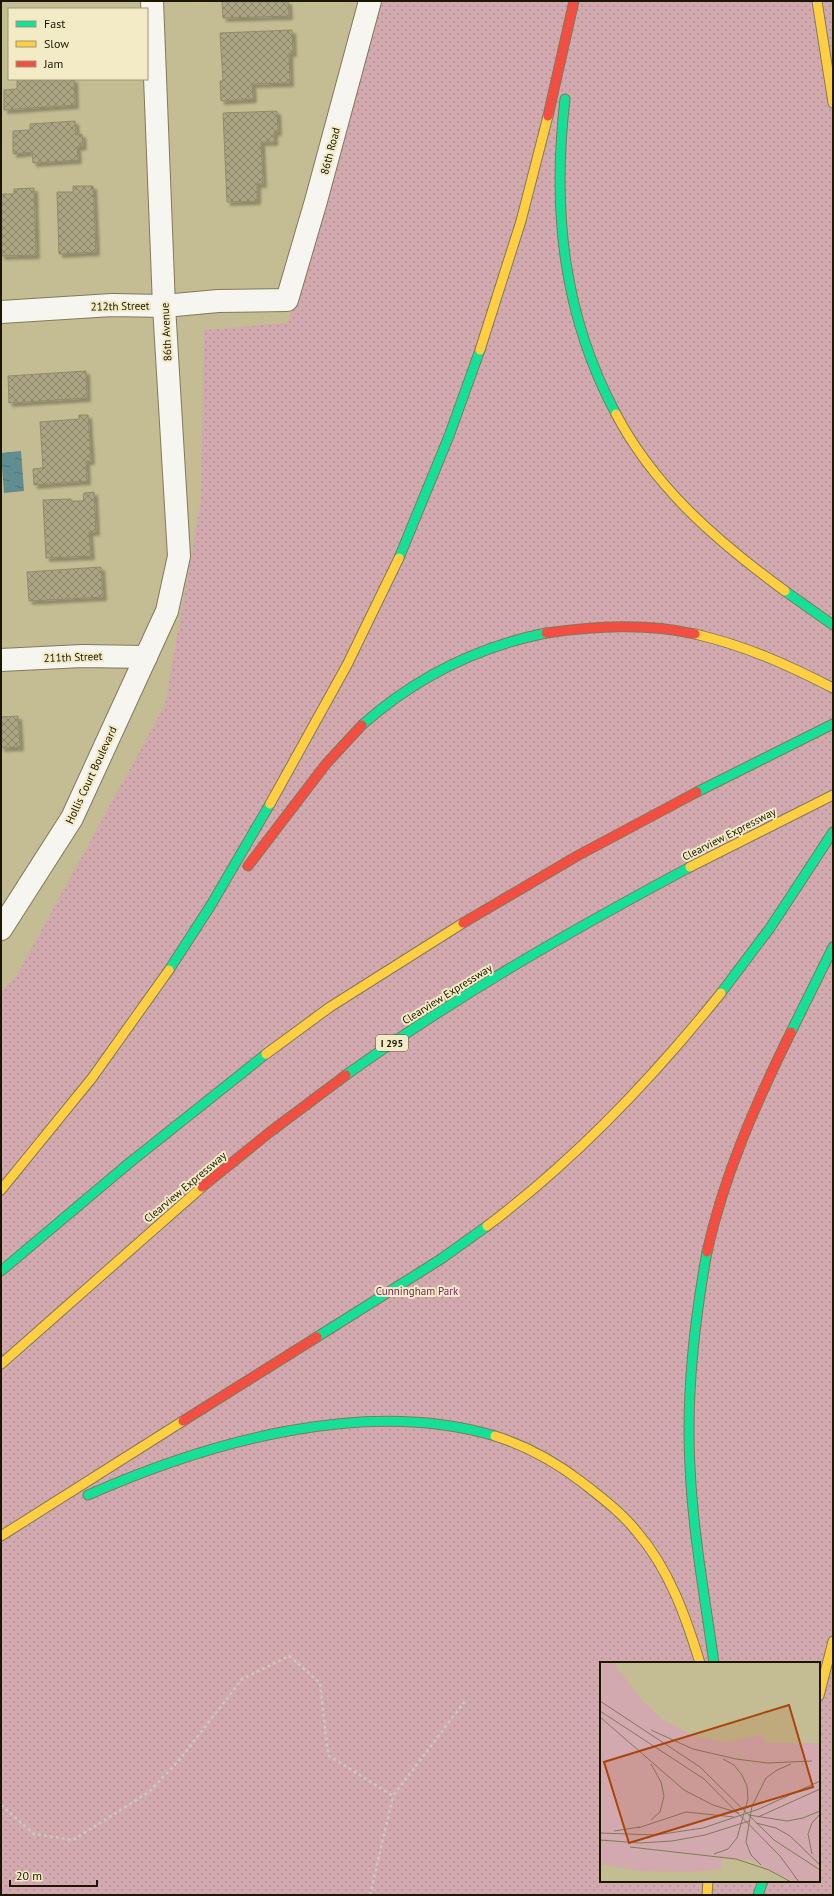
<svg xmlns="http://www.w3.org/2000/svg" width="834" height="1896" font-family="'PT Sans',sans-serif">
<defs>
<pattern id="park-dots" width="8" height="8" patternUnits="userSpaceOnUse"><rect width="8" height="8" fill="#d2a9af"/><path d="M2 2h.1M6 6h.1" fill="none" stroke="#b49195" stroke-width="1.8" stroke-linecap="round"/></pattern>
<pattern id="water-ripples" width="26" height="14" patternUnits="userSpaceOnUse"><rect width="26" height="14" fill="#608e90"/><path d="M2 4q2-2 4 0t4 0M15 11q2-2 4 0t4 0" fill="none" stroke="#4e7373"/></pattern>
<pattern id="building-cross-hatch" width="8" height="8" patternUnits="userSpaceOnUse"><rect width="8" height="8" fill="#aba583"/><path d="M0 0l8 8M0 8l8-8" fill="none" stroke="#8a8569"/></pattern>
<filter id="shadow"><feDropShadow dx="3.5" dy="3.5" stdDeviation="1" flood-color="#0004"/></filter>
</defs>
<rect width="100%" height="100%" fill="#c4bc92"/>
<!-- park -->
<path fill="url(#park-dots)" fill-rule="evenodd" d="M383,1h450v1894h-832v-903l16,-17 148,-270 36,-205 3,-170 84,-7zM601,1663h218v218h-218z"/>
<!-- water -->
<polygon fill="url(#water-ripples)" points="21,451 24,491 4,493 1,453"/>
<!-- building -->
<g fill="url(#building-cross-hatch)" stroke="#918c69" filter="url(#shadow)">
<polygon points="222,1 288,1 289,16 223,18"/>
<polygon points="292,30 293,53 289,53 290,83 252,84 253,99 221,101 220,81 223,81 220,33"/>
<polygon points="17,79 74,79 75,105 4,110 4,90 17,89"/>
<polygon points="277,111 278,132 274,132 274,142 261,142 263,184 257,184 257,201 227,202 223,113"/>
<polygon points="75,121 76,135 82,134 83,146 77,147 78,160 33,163 32,152 13,154 13,131 30,130 30,124"/>
<polygon points="73,186 93,186 96,252 59,254 57,192 73,192"/>
<polygon points="34,188 36,255 1,256 1,194 14,194 14,189"/>
<polygon points="86,371 87,398 9,403 8,376"/>
<polygon points="79,415 88,415 91,461 86,461 87,481 34,485 33,469 43,468 40,422 79,419"/>
<polygon points="94,492 96,532 89,532 91,556 46,558 43,500 71,499 71,501 83,501 84,493"/>
<polygon points="101,567 103,597 29,601 27,572"/>
<polygon points="18,716 20,747 1,748 1,717"/>
</g>
<g fill="none" stroke-linecap="round" stroke-linejoin="round">
<!-- street casing -->
<g stroke="#807a5b" stroke-width="24">
<g id="street">
<polyline points="1,312 112,305 164,306 218,301 287,300 316,201 370,1"/>
<polyline points="1,660 82,656 146,657"/>
<polyline points="1,929 72,818 167,611 179,556 164,306 152,1"/>
</g>
</g>
<!-- fast casing -->
<g stroke="#807a5b" stroke-width="11">
<g id="fast">
<path d="M565,99c-13,111 -2,216 51,315"/>
<polyline points="399,558 449,436 480,350"/>
<polyline points="785,591 833,625"/>
<path d="M362,725c53,-47 115,-78 184,-92"/>
<polyline points="697,792 833,724"/>
<polyline points="169,970 211,905 270,804"/>
<polyline points="721,993 770,928 833,832"/>
<polyline points="791,1032 833,947"/>
<path d="M346,1075c109,-78 226,-145 344,-208"/>
<path d="M707,1252c-13,71 -21,143 -17,215 3,66 15,131 24,196"/>
<polyline points="1,1271 128,1164 266,1054"/>
<polyline points="317,1337 441,1259 487,1226"/>
<path d="M88,1495c120,-53 277,-98 407,-59"/>
<polyline points="758,1895 763,1881"/>
</g>
</g>
<!-- slow casing -->
<g stroke="#807a5b" stroke-width="11">
<g id="slow">
<polyline points="817,1 833,103"/>
<polyline points="480,350 521,221 548,116"/>
<path d="M616,414c39,74 102,128 169,177"/>
<path d="M695,634c51,12 91,30 138,54"/>
<polyline points="270,804 347,665 399,558"/>
<polyline points="690,867 833,795"/>
<polyline points="266,1054 330,1007 463,923"/>
<polyline points="1,1190 92,1078 169,970"/>
<path d="M487,1226c88,-66 165,-147 234,-233"/>
<polyline points="1,1364 202,1187"/>
<path d="M495,1436c32,10 62,27 88,47 19,15 39,30 54,49 32,37 49,85 63,131"/>
<polyline points="1,1536 183,1421"/>
<polyline points="819,1696 833,1641"/>
<polyline points="707,1895 708,1881"/>
</g>
</g>
<!-- jam casing -->
<g stroke="#807a5b" stroke-width="11">
<g id="jam">
<polyline points="548,116 574,1"/>
<path d="M546,633c50,-7 100,-10 149,1"/>
<polyline points="248,866 326,764 362,725"/>
<polyline points="463,923 577,856 697,792"/>
<polyline points="202,1187 270,1132 346,1075"/>
<path d="M707,1252c17,-77 49,-149 84,-220"/>
<polyline points="183,1421 317,1337"/>
</g>
</g>
<!-- path -->
<g stroke="#ccc9bc" stroke-width="2.5" stroke-dasharray="3 3" stroke-linecap="butt">
<polyline points="1,1805 34,1834 73,1840 149,1792 181,1758 242,1679 289,1656 320,1683 328,1755 393,1796 465,1701"/>
<polyline points="370,1895 393,1796"/>
</g>
<!-- street -->
<use href="#street" stroke="#f6f5ef" stroke-width="22"/>
<!-- fast -->
<use href="#fast" stroke="#16e098" stroke-width="9"/>
<!-- slow -->
<use href="#slow" stroke="#ffcf43" stroke-width="9"/>
<!-- jam -->
<use href="#jam" stroke="#f24e42" stroke-width="9"/>
</g>
<g text-anchor="middle" dominant-baseline="central" stroke-width="4" stroke-linejoin="round" paint-order="stroke">
<!-- shield labels -->
<rect fill="#f2ebc5" stroke="#5c573c" stroke-width="1" x="376" y="1035" width="32" height="16" rx="3"/>
<g font-size="10" font-weight="bold" fill="#1b1701">
<text x="392" y="1043">I 295</text>
</g>
<!-- street labels -->
<g font-size="11" fill="#1b1701" stroke="#f2ebc5">
<text transform="translate(330 151) rotate(-75)">86th Road</text>
<text transform="translate(120 306) rotate(-1)">212th Street</text>
<text transform="translate(166 332) rotate(-93)">86th Avenue</text>
<text transform="translate(73 657) rotate(-2)">211th Street</text>
<text transform="translate(91 775) rotate(-65)">Hollis Court Boulevard</text>
<text transform="translate(729 834) rotate(-27)">Clearview Expressway</text>
<text transform="translate(447 994) rotate(-32)">Clearview Expressway</text>
<text transform="translate(185 1187) rotate(-40)">Clearview Expressway</text>
</g>
<!-- park labels -->
<g font-size="11" fill="#7f1d68" stroke="#f2ebc5">
<text x="417" y="1291">Cunningham Park</text>
</g>
</g>
<!-- overview -->
<g transform="translate(600 1662)">
<rect width="220" height="220" fill="#c4bc92"/>
<path d="M0,0h12l32,40 19,18 31,16 31,6 38,-7 3,8h54v123l-4,3 4,4v9h-26l-44,-22 -29,-1v10l-33,3 -47,-1 -41,-7z" fill="#d2a9af"/>
<path fill="none" stroke="#807a58" stroke-width="1" d="M0,39l100,66 74,73 46,30M0,49l104,68 76,77 19,26M0,55l84,73 29,15 26,8M51,68l42,19 43,10 32,4 44,-2M51,102l10,18 3,14 -4,16 -9,8M149,153l38,6 16,-3 17,-7M158,155l62,-28M156,161l20,5 14,8 30,29M38,166l48,-16 48,5M14,169l26,-4M0,171l56,2 47,-7 56,-19 61,-28M0,178l40,3 32,-2 33,-6 44,-14M30,185l106,12 33,11 22,12M114,192l14,-5 9,-11 11,-39 -1,-13 -5,-11 -8,-10 -11,-6M212,192l-4,-20 4,-11 8,-9M161,203l-10,-10 -5,-13 6,-36 14,-28 11,-8 14,-6"/>
<path fill="#aa4509" fill-opacity="0.15" stroke="#aa4509" stroke-width="2" d="M189,43l24,82 -184,56 -25,-81z"/>
<rect width="220" height="220" fill="none" stroke="#1b1701" stroke-width="2"/>
</g>
<!-- border -->
<rect width="834" height="1896" fill="none" stroke="#1b1701" stroke-width="4"/>
<!-- legend -->
<rect x="8" y="8" width="140" height="72" fill="#f2ebc5" stroke="#9c9677"/>
<rect x="16" y="21" width="20" height="6" fill="#16e098" stroke="#9c9677"/>
<text x="44" y="28" font-size="12" fill="#1b1701">Fast</text>
<rect x="16" y="41" width="20" height="6" fill="#ffcf43" stroke="#9c9677"/>
<text x="44" y="48" font-size="12" fill="#1b1701">Slow</text>
<rect x="16" y="61" width="20" height="6" fill="#f24e42" stroke="#9c9677"/>
<text x="44" y="68" font-size="12" fill="#1b1701">Jam</text>
<!-- scale -->
<path d="M10 1880v6h87v-6" fill="none" stroke="#1b1701" stroke-width="2"/>
<text x="16" y="1880" font-size="12" fill="#1b1701" stroke="#f2ebc5" stroke-width="3" paint-order="stroke">20 m</text>
</svg>
